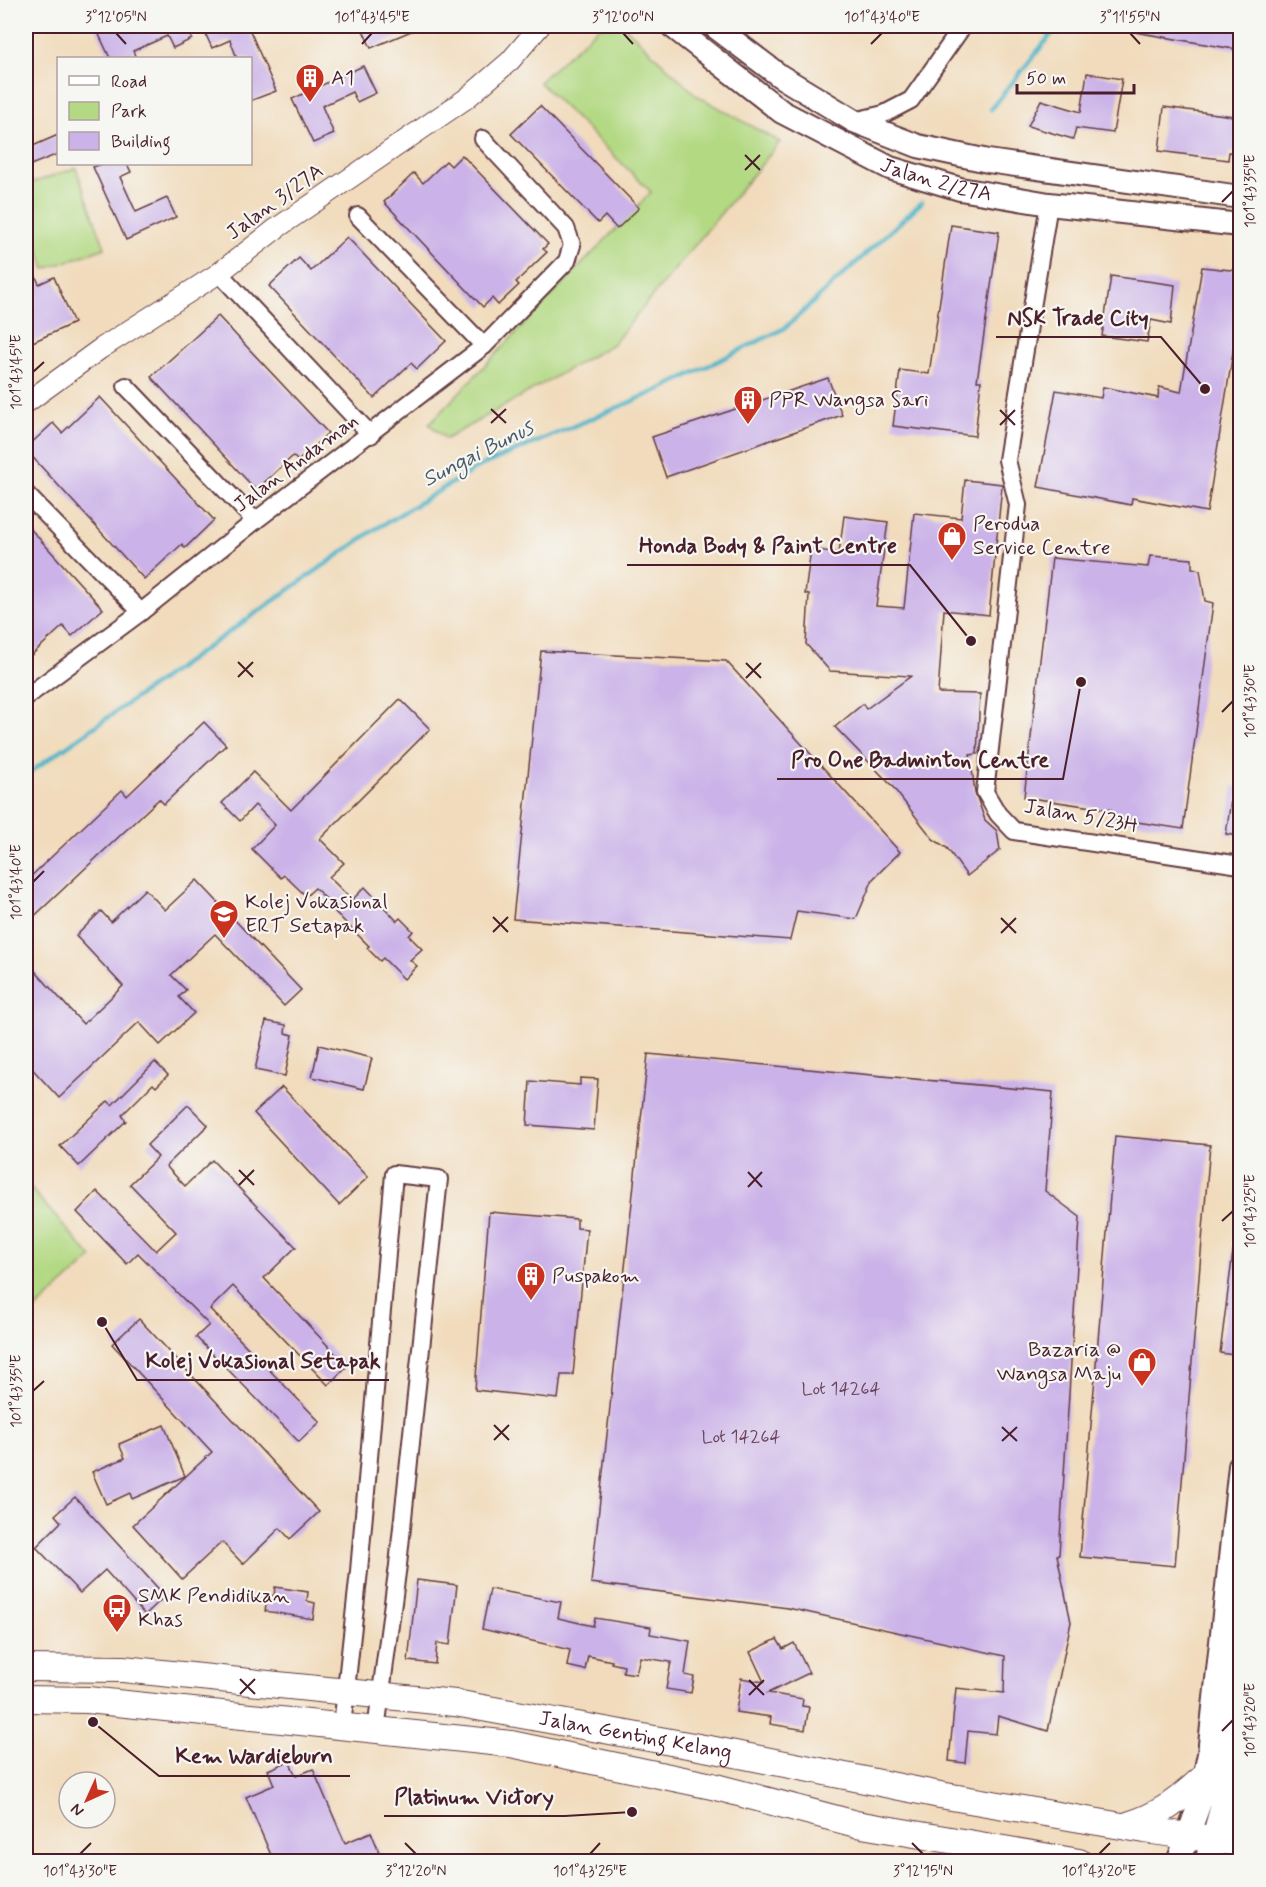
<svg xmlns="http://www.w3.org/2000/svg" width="1266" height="1887" font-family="Mynerve,sans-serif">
<rect width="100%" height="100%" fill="#f6f6f2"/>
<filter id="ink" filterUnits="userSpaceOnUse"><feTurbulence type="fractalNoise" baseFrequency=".0167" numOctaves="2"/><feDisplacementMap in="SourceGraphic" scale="12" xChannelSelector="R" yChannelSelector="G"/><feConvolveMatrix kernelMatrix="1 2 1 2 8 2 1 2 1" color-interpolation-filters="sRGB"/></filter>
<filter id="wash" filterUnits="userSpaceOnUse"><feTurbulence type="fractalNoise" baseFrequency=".008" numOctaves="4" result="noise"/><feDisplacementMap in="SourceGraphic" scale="24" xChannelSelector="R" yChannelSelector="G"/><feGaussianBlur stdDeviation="1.35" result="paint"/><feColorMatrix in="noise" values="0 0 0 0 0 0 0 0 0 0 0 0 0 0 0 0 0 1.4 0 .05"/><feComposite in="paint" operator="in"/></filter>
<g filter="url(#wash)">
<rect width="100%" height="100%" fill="#f1dbbc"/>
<!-- green -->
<g fill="#b3d983" stroke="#7e7c57" stroke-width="1.5">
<polygon points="600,26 624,26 696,95 780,142 613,344 446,439 429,424 651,192 539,82"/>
<polygon points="76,168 105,248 45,269 26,212 26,185"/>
<polygon points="26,1183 92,1258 26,1318"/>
</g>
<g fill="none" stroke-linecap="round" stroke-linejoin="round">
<!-- stream -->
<g stroke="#49b3c7" stroke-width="4.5">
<polyline points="991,109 1058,26"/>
<polyline points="26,775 374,530 480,466 661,389 785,328 922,202"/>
</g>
</g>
<g id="blocks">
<!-- building -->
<g fill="#cbb2e8">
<polygon points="95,26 191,26 187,27 192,39 173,48 167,36 133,51 136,58 110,58"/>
<polygon points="202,26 248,26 276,91 250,101 250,58 237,58 230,40 212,48"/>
<polygon points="361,26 423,26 371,48"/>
<polygon points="1135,26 1240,26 1240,50 1135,32"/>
<polygon points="363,66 376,93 357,102 352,92 322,106 334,134 313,143 292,99"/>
<polygon points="1087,73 1122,79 1113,133 1076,128 1073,139 1028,126 1041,100 1081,112"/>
<polygon points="540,106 639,208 617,229 605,216 598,223 511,134"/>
<polygon points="1164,107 1240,117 1240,153 1229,152 1228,160 1159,151"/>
<polygon points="58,135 58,154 26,167 26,149"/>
<polygon points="462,155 548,244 543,249 547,252 516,282 519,285 498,305 492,298 483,307 384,202 414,173 423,183 446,161 451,166"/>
<polygon points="102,164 127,164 131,172 120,177 136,212 167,198 176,217 126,240 93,167"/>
<polygon points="951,225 999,232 977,381 981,381 975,436 893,426 900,370 929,374"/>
<polygon points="347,237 446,341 417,369 411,363 374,398 269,286 299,258 311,271"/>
<polygon points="26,253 39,284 54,277 74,323 26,345"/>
<polygon points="1202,267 1240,271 1240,309 1207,512 1132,498 1131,505 1038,487 1056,390 1101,398 1103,387 1158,398 1159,387 1181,392"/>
<polygon points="1111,276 1175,285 1171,324 1151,320 1147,342 1102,336"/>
<polygon points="218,316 328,433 298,461 293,456 256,490 151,377"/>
<polygon points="828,378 842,415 666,477 652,437"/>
<polygon points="100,397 214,520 185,548 182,544 144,579 26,450 26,448 53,423 62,433"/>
<polygon points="965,480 1002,484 1002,486 989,615 944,610 938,693 980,694 977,754 970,755 975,792 985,820 997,831 1000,850 967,876 947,848 933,839 892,786 835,727 863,704 866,709 911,676 830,671 806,644 809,594 805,594 811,549 839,553 844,516 888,522 876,606 904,608 914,513 961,518"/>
<polygon points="26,524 103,609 72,636 63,626 26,660"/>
<polygon points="1150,556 1192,559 1192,568 1200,570 1205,601 1213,603 1183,829 1111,818 1112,810 1024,797 1052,558 1148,567"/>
<polygon points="541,651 726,661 900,852 873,879 856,919 797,911 790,940 513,919"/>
<polygon points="400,699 430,729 320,839 344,863 329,877 352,900 365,887 397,921 400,918 413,931 409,936 422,949 410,960 417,966 404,979 383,958 380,961 367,948 369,946 335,912 337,910 315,888 306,896 284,875 281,878 252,849 275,825 255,805 240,821 222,803 253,772 291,810"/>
<polygon points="204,722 226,745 164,804 159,799 26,924 26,881 122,790 127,796"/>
<polygon points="1233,786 1240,787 1240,836 1226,834"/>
<polygon points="197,880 301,990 284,1006 215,934 171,975 186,990 179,997 194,1013 160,1045 139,1022 59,1098 26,1062 26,961 83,1024 123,986 76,936 101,911 111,922 145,889 165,910"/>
<polygon points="266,1021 286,1025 285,1033 293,1035 285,1076 255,1070"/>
<polygon points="319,1045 372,1058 364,1089 312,1077"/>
<polygon points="648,1054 1053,1092 1045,1191 1080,1217 1059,1555 1057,1555 1071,1622 1048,1731 998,1716 996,1734 968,1731 965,1763 949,1761 956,1688 1004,1693 1005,1656 788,1608 591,1583"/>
<polygon points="155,1062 168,1075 156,1087 153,1084 122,1115 126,1121 79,1166 60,1146 108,1101 112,1105"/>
<polygon points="580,1078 598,1079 594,1130 527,1125 530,1081 580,1085"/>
<polygon points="282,1087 368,1177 339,1205 254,1113"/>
<polygon points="188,1105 208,1125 166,1166 185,1186 212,1160 296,1247 264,1278 347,1366 328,1385 233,1286 210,1309 320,1422 299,1442 196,1337 209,1325 138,1253 127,1264 77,1212 97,1191 156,1251 176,1232 130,1184 158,1157 147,1145"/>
<polygon points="1115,1136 1210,1145 1175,1566 1080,1557"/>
<polygon points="489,1212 577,1219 577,1228 587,1229 573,1375 561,1375 558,1399 475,1390"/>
<polygon points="1233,1252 1240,1252 1240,1300 1234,1355 1220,1353"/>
<polygon points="139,1319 319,1512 290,1539 280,1528 243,1564 222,1542 182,1579 133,1525 212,1452 112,1344"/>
<polygon points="164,1425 185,1476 132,1499 130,1493 106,1504 92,1472 125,1458 119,1444"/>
<polygon points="75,1497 165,1596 145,1615 105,1570 80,1593 36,1547 61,1522 55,1515"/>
<polygon points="417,1580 457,1585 450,1645 437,1643 435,1664 408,1661"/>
<polygon points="275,1587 308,1592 307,1601 315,1603 313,1619 265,1611 268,1595 274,1596"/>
<polygon points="490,1589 561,1602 558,1618 593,1626 595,1618 651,1627 650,1634 690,1641 685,1675 694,1677 691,1693 666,1689 671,1662 640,1657 636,1674 623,1672 624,1666 611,1663 612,1661 588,1656 585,1670 567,1666 570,1650 482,1629"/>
<polygon points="777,1639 783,1649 794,1643 809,1673 768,1693 803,1699 802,1706 809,1707 805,1730 770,1724 771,1717 736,1712 741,1678 764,1682 750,1652"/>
<polygon points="289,1761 296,1776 313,1769 345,1843 371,1832 381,1856 367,1862 274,1862 246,1797 274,1785 268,1770"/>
</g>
</g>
</g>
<g filter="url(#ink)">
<use href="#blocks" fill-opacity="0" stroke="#633b41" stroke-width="1.5"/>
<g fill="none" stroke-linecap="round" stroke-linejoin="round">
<!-- minor casing -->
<g stroke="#633b41" stroke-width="20">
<g id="minor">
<polyline points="854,121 884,114 911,100 963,26"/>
<polyline points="1049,204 1007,460 1018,505 985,792 998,814 1014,831 1240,865"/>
<polyline points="358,216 484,346"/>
<polyline points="219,273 371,435"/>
<polyline points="126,386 255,521"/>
<polyline points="26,494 141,612"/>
<polyline points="26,697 141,612 255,521 484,346 567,261 572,245 566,228 483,139"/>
<polyline points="342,1726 359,1571 394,1174 439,1179 398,1565 376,1730"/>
</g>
</g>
<!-- tertiary casing -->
<g stroke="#633b41" stroke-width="22">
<polyline id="tertiary" points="26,403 100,349 219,273 277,228 467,98 510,61 540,26"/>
</g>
<!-- secondary casing -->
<g stroke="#633b41" stroke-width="26">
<g id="secondary">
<path id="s1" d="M672,26l110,86 108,56 70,21 89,15 191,21"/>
<polyline points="714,26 780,76 854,121 918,146 988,161 1240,197"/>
<polyline points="1178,1862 1198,1808 1209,1754 1240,1466"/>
<polyline points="1206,1862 1220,1813 1240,1618"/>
</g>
</g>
<!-- primary casing -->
<g stroke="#633b41" stroke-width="28">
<g id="primary">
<path id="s2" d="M26,1668l97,1 332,34 260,47 225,45 205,35 95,13"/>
<polyline points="26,1699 88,1700 511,1744 712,1786 856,1824 1079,1862"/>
<polyline points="1222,1797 1240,1824"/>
<path d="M1128,1825c33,-10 51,-25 76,-48"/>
</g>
</g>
<!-- minor -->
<use href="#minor" stroke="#fff" stroke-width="16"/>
<!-- tertiary -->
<use href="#tertiary" stroke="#fff" stroke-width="20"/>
<!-- secondary -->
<use href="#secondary" stroke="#fff" stroke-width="22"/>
<!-- primary -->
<use href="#primary" stroke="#fff" stroke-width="26"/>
</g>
</g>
<!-- ticks -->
<path fill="none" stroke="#4a1f2b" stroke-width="2" d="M116,33l10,11M623,33l10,11M1130,33l10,11M362,44l10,-11M871,44l11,-11M745,155l15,15M745,170l15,-15M1222,202l11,-11M33,372l11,-10M491,409l15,14M1000,410l15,15M491,423l15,-14M1000,425l15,-15M238,662l15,15M746,663l15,15M238,677l15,-15M746,678l15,-15M1222,712l11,-11M33,882l11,-11M493,917l15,15M1001,918l15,15M493,932l15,-15M1001,933l15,-15M239,1170l15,15M748,1172l14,15M239,1185l15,-15M748,1187l14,-15M1222,1221l11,-10M33,1391l11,-10M494,1425l15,15M1002,1427l15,14M494,1440l15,-15M1002,1441l15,-14M240,1679l15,15M749,1680l15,15M240,1694l15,-15M749,1695l15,-15M1222,1731l11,-11M405,1843l11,11M912,1843l11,11M80,1854l11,-11M590,1854l10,-11M1099,1854l11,-11"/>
<!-- icons -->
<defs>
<g id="building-pin" transform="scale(1.5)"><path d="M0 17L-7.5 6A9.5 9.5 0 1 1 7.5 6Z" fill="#c8321e" stroke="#f6f6f2"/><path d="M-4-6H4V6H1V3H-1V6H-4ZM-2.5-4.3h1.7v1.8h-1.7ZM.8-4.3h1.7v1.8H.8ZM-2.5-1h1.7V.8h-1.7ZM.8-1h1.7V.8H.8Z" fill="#fff"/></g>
<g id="shop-pin" transform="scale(1.5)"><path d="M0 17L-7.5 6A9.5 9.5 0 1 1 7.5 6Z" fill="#c8321e" stroke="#f6f6f2"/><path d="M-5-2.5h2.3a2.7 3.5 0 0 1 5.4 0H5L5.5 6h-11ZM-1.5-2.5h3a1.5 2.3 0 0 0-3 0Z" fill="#fff"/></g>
<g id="university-pin" transform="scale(1.5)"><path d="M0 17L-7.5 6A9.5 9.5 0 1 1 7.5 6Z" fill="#c8321e" stroke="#f6f6f2"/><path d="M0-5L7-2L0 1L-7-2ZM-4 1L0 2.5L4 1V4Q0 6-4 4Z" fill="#fff"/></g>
<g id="bus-pin" transform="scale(1.5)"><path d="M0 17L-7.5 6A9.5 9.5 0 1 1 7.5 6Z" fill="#c8321e" stroke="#f6f6f2"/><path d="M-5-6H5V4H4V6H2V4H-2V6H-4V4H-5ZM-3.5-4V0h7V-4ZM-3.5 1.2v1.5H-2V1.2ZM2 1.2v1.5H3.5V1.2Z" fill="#fff"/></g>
</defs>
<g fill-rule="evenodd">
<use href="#building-pin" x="310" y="78"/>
<use href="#building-pin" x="748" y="400"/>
<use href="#shop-pin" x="952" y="536"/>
<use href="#university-pin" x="224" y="914"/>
<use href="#building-pin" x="531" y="1276"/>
<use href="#shop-pin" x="1142" y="1362"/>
<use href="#bus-pin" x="117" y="1608"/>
</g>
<g text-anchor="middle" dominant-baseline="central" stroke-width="4.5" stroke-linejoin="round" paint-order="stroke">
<!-- number labels -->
<g font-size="18" fill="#6a445a">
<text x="841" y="1389">Lot 14264</text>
<text x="741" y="1437">Lot 14264</text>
</g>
<!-- poi labels -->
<g font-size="21" fill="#4a1f2b" stroke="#f6f6f2" text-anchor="start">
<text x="331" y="78">A1</text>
<text x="769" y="400">PPR Wangsa Sari</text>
<text x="973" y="524">Perodua<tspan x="973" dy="24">Service Centre</tspan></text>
<text x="245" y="902">Kolej Vokasional<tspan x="245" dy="24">ERT Setapak</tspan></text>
<text x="552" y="1276">Puspakom</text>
<text x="1121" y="1350" text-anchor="end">Bazaria @<tspan x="1121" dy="24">Wangsa Maju</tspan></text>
<text x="138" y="1596">SMK Pendidikan<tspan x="138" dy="24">Khas</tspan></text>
</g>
<!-- street labels -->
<g font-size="21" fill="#4a1f2b" stroke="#f6f6f2">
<text stroke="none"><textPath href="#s1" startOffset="309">Jalan 2/27A</textPath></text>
<text transform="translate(275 202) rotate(-36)">Jalan 3/27A</text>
<text transform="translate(296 463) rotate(-37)">Jalan Andaman</text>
<text transform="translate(1081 816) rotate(10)">Jalan 5/23H</text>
<text stroke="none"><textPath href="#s2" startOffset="614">Jalan Genting Kelang</textPath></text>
</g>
<!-- water labels -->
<g font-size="22" font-style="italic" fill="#4a5a69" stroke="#f6f6f2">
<text transform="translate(478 454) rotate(-27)">Sungai Bunus</text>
</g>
</g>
<!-- callouts -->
<path fill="none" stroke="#4a1f2b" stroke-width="2" d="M1205 389L1161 337H996M971 641L910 565H627M1081 682L1063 779H777M102 1322L137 1380H389M93 1722L159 1776H350M632 1812L565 1816H384"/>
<g fill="#4a1f2b" stroke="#f6f6f2" stroke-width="2">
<circle cx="1205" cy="389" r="6"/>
<circle cx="971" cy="641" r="6"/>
<circle cx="1081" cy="682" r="6"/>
<circle cx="102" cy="1322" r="6"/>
<circle cx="93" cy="1722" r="6"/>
<circle cx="632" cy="1812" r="6"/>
</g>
<g font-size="22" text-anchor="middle" font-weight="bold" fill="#4a1f2b" stroke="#f6f6f2" stroke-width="4.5" stroke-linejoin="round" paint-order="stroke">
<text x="1078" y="325">NSK Trade City</text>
<text x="768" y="553">Honda Body &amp; Paint Centre</text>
<text x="920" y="767">Pro One Badminton Centre</text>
<text x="263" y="1368">Kolej Vokasional Setapak</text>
<text x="254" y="1763">Kem Wardieburn</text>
<text x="474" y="1804">Platinum Victory</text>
</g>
<!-- margin -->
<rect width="1266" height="1887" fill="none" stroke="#f6f6f2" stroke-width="66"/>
<!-- legend -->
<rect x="57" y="57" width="195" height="108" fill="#f6f6f2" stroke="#b1a0a2" stroke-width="1.5"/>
<rect x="69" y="76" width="30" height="9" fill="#ffffff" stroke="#b1a0a2" stroke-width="1.5"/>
<text x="111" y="87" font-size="18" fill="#4a1f2b">Road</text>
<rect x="69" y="102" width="30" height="18" fill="#b3d983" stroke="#b1a0a2" stroke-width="1.5"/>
<text x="111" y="117" font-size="18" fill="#4a1f2b">Park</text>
<rect x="69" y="132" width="30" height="18" fill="#cbb2e8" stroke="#b1a0a2" stroke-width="1.5"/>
<text x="111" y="147" font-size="18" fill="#4a1f2b">Building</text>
<!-- north arrow -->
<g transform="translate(87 1800) rotate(225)"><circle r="28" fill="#f6f6f2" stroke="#b1a0a2" stroke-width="1.5"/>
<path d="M0-4.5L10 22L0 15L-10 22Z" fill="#c8321e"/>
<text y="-9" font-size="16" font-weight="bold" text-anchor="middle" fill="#4a1f2b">N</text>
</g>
<!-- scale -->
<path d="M1017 84v9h117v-9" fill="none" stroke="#4a1f2b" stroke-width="3"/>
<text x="1026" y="84" font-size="18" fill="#4a1f2b" stroke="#f6f6f2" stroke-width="4.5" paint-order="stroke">50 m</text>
<rect x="33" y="33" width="1200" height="1821" fill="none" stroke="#4a1f2b" stroke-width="2"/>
<g font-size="15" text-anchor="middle" fill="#4a1f2b">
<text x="116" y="22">3°12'05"N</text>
<text x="372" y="22">101°43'45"E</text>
<text x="623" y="22">3°12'00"N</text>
<text x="882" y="22">101°43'40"E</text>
<text x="1130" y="22">3°11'55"N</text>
<text transform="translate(1250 191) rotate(-90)" y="5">101°43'35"E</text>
<text transform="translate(16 372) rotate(-90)" y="5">101°43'45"E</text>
<text transform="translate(1250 701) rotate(-90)" y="5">101°43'30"E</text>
<text transform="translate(16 882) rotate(-90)" y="5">101°43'40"E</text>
<text transform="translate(1250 1211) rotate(-90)" y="5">101°43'25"E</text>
<text transform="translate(16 1391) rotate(-90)" y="5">101°43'35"E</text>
<text transform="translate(1250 1720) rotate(-90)" y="5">101°43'20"E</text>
<text x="80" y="1876">101°43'30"E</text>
<text x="416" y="1876">3°12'20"N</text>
<text x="590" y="1876">101°43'25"E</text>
<text x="923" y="1876">3°12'15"N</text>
<text x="1099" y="1876">101°43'20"E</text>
</g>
</svg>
